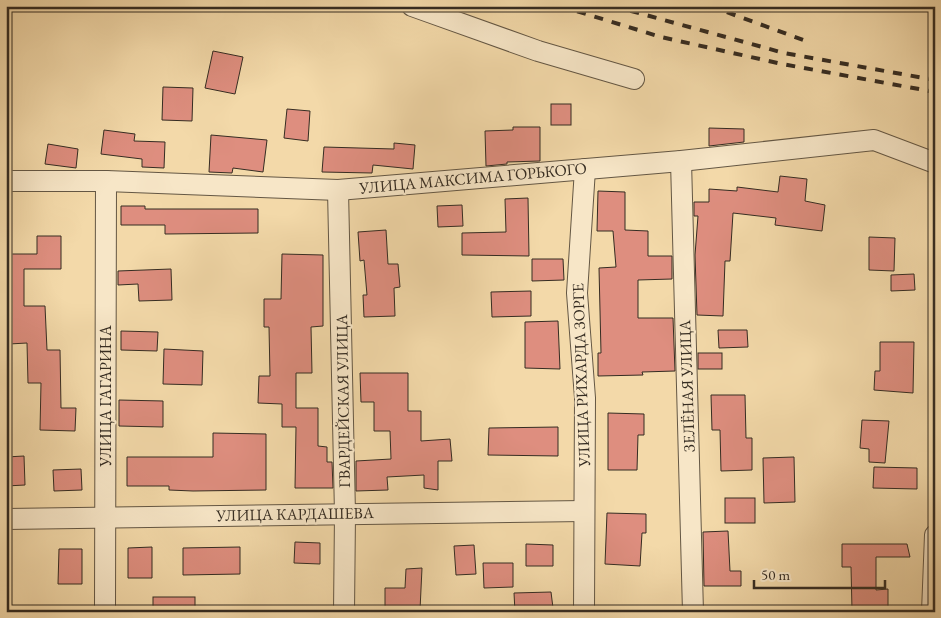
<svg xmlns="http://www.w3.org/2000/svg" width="941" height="618" font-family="'EB Garamond',serif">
<rect width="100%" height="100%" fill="#f3d9a9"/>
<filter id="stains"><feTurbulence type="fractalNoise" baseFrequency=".004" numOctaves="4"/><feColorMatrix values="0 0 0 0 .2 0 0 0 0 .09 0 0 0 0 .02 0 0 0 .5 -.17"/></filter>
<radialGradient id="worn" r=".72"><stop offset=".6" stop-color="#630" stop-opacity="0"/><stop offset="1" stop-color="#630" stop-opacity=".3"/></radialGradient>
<!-- building -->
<g fill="#de8e7f" stroke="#352c22">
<polygon points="213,51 243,57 235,94 205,88"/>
<polygon points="163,87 193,88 192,121 162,120"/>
<rect x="551" y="104" width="20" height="21"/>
<polygon points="287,109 310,111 308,141 284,138"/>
<polygon points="513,127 540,127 540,161 507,162 507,164 486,166 485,131 513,130"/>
<polygon points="709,128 744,129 744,142 709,146"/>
<polygon points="104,130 135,134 134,141 165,142 164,168 142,167 142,159 101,154"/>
<polygon points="211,135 267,140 263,172 233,168 232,173 209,172"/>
<polygon points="394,143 415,145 413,169 373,165 372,173 322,172 324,147 394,149"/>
<polygon points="48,144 78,149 76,168 45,164"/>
<polygon points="780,176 807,179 805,201 825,205 822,231 775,225 776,218 733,213 730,261 725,261 723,316 697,315 695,255 698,216 694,216 694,202 709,202 709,189 737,191 737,187 778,192"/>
<polygon points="598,191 625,192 625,230 648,231 648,256 672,256 672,279 638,280 638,318 673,318 675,371 642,372 643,375 598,376 598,353 601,353 599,268 616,267 613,231 597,231"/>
<polygon points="528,198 529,256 462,255 462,233 506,232 505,199"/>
<polygon points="462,205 463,226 438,227 437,206"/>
<polygon points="121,206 145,206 145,209 258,209 258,233 165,234 165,225 121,225"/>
<polygon points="386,230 388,264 398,264 400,287 394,288 395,316 364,317 363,295 367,295 364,260 360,261 358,232"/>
<polygon points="37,236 61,236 61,269 24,269 24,306 45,306 47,350 60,350 61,408 76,408 75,431 40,430 41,383 28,383 27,343 9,344 6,254 37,254"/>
<polygon points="869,237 895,238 894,271 869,270"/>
<polygon points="282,254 323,255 323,326 311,327 312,373 296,373 296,408 318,408 318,446 327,447 327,462 332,462 333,488 295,488 296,427 282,427 282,404 258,403 259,376 270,376 269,327 264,327 264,299 281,299"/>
<polygon points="532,259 563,259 564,280 532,281"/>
<polygon points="171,269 172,300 139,301 138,284 118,285 118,271"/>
<polygon points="914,274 915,290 891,291 891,275"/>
<polygon points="531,291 531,316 492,317 491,292"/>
<polygon points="558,321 560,369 525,368 525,322"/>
<polygon points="718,330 747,330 748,347 719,348"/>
<polygon points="121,331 158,332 157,351 121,350"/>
<polygon points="880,342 914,342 913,393 874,390 875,371 880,371"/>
<polygon points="164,349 203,351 202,385 163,384"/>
<rect x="698" y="353" width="24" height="16"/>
<polygon points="360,373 408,373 408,411 421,411 421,441 450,439 452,461 438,461 438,490 424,488 424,475 387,477 388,490 356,491 356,461 391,459 390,431 374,431 374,402 361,402"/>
<polygon points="711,395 745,395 746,438 752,438 752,470 721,471 720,430 712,430"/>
<polygon points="119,400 163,401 163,427 119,426"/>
<polygon points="608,413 644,414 644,435 638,435 637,470 608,470"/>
<polygon points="862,420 889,421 885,463 869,462 869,449 860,448"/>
<polygon points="558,427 558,456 488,455 489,428"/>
<polygon points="213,433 266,434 266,490 193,491 169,490 169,486 127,486 127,457 213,457"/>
<polygon points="24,456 25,485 6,486 6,457"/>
<polygon points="794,457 795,502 764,503 763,458"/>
<polygon points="874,467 917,468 917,489 873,488"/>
<polygon points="81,469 82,490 54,491 53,470"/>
<rect x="725" y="498" width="30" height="25"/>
<polygon points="607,513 646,514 646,533 642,533 640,566 605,564"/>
<polygon points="728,531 730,571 741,571 741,586 704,586 703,532"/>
<polygon points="295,542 320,543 320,564 294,563"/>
<polygon points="526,544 553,545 553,566 526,566"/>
<polygon points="842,544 907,544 910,557 876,557 876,590 888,589 888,609 852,610 851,567 842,567"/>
<polygon points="474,545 476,574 456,575 454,546"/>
<polygon points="152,547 152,578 128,578 128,548"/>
<polygon points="240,547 240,574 183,575 183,548"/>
<polygon points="59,549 82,549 82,584 58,584"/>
<polygon points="483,563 513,563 513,587 484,588"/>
<polygon points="422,568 420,610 385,609 385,588 405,588 406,569"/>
<polygon points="551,592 553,608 530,608 531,612 515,612 514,593"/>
<rect x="153" y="597" width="42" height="15"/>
</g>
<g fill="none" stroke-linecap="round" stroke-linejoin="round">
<!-- street casing -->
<g stroke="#645744" stroke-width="22">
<g id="street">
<polyline points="412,6 538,51 634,79"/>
<polyline points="681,161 693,612"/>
<polyline points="6,181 106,181 338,190 681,161 874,140 935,163"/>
<polyline points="338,190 345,514 344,612"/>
<polyline points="6,519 584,511"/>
<polyline points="105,612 106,181"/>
<polyline points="584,612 585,398 577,293 585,169"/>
<polyline points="932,612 935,535"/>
</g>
</g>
<!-- street -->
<use href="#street" stroke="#f7e6c7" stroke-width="20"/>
<!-- rail -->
<g stroke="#352c22" stroke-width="4" stroke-dasharray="9 9" stroke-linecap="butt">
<polyline points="560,6 661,37 782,64 935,92"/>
<polyline points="613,6 784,53 935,80"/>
<polyline points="710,6 806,41"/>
</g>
</g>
<g text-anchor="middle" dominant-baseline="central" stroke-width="4.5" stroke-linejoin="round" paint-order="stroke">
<!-- street labels -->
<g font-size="16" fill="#352c22" stroke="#f7e6c7">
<text transform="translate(473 178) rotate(-5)">УЛИЦА МАКСИМА ГОРЬКОГО</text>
<text transform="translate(581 375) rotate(-92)">УЛИЦА РИХАРДА ЗОРГЕ</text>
<text transform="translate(687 386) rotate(-92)">ЗЕЛЁНАЯ УЛИЦА</text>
<text transform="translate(105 396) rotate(-90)">УЛИЦА ГАГАРИНА</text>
<text transform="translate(343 401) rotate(-91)">ГВАРДЕЙСКАЯ УЛИЦА</text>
<text transform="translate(295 514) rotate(-1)">УЛИЦА КАРДАШЕВА</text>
</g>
</g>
<!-- margin -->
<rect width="941" height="618" fill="none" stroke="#f3d9a9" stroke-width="25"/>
<rect x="8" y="8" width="926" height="603" fill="none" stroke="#352c22" stroke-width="2.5"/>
<rect x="12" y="12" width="916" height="593" fill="none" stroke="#352c22"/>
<!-- scale -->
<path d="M754 580v8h131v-8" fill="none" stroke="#352c22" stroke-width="2.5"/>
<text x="761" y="580" font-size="15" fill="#352c22" stroke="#f7e6c7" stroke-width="4" paint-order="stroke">50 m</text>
<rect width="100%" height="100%" filter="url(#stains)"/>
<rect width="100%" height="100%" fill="url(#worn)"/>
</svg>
